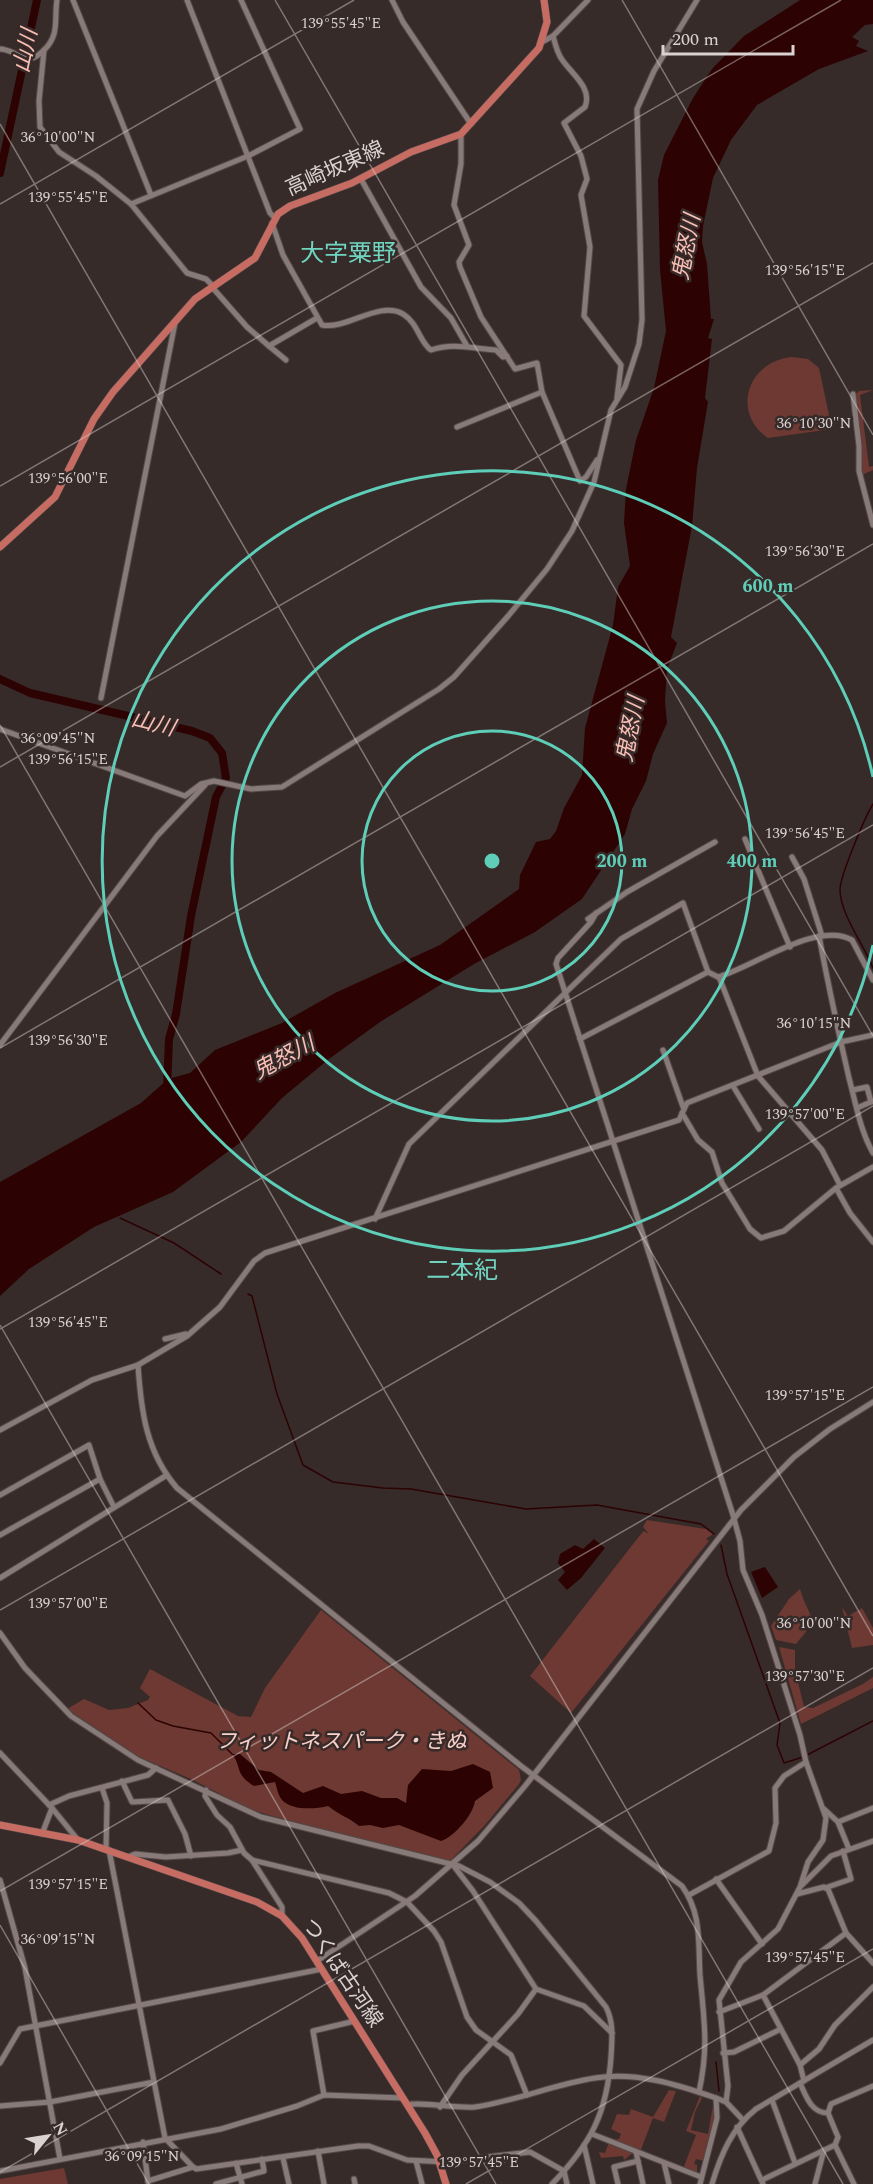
<svg xmlns="http://www.w3.org/2000/svg" width="873" height="2184" font-family="Spectral,'Noto Sans JP',serif">
<rect width="100%" height="100%" fill="#372b2a"/>
<!-- green -->
<g fill="#6d3932">
<path d="M792,357l16,2 11,9 13,61 -64,9c-37,-25 -21,-77 24,-81z"/>
<polygon points="873,390 860,395 869,467 873,466 873,470 862,475 855,395 859,391"/>
<polygon points="647,1520 706,1529 713,1534 706,1539 709,1541 571,1713 530,1676 641,1534 644,1531 649,1534 643,1527"/>
<path d="M800,1589c10,34 22,25 -4,55l-20,-4 -5,-14 18,-27z"/>
<polygon points="842,1607 848,1616 862,1608 873,1628 873,1645 852,1648"/>
<polygon points="321,1610 519,1770 521,1780 519,1784 485,1825 450,1861 337,1835 249,1809 193,1780 137,1756 67,1709 84,1699 109,1710 128,1708 148,1700 150,1697 140,1688 150,1669 238,1716 251,1717 265,1688"/>
<polygon points="779,1647 795,1650 795,1670 804,1707 813,1708 863,1684 873,1677 873,1688 801,1724"/>
<polygon points="669,2090 676,2091 664,2122 653,2118 640,2152 612,2140 619,2139 621,2134 611,2129 617,2114 629,2115 631,2109 653,2117"/>
<polygon points="700,2096 702,2098 695,2112 691,2130 708,2134 714,2100 715,2119 704,2161 696,2159 694,2164 697,2165 697,2172 683,2169 696,2135 686,2131"/>
<polygon points="609,2142 634,2152 624,2160 623,2156 601,2158 599,2152 605,2153"/>
<polygon points="64,2168 68,2184 0,2184 0,2179"/>
</g>
<!-- water -->
<g fill="#2c0302">
<polygon points="800,0 873,0 873,24 865,25 852,37 859,41 856,46 868,51 819,69 757,105 731,140 713,178 703,226 702,242 707,264 711,319 714,319 708,338 712,339 705,398 708,402 697,468 692,526 671,637 677,643 667,669 665,701 667,723 653,754 646,781 632,809 625,834 582,899 535,932 474,964 380,1022 329,1059 282,1098 241,1142 173,1192 94,1227 29,1269 0,1296 0,1182 141,1103 168,1079 190,1073 215,1050 282,1023 335,993 440,945 519,889 520,875 536,842 550,839 556,831 564,808 582,775 585,728 613,625 618,587 630,566 624,523 626,489 636,440 654,388 666,331 660,270 658,180 664,155 693,98 712,69 744,36"/>
<polygon points="594,1539 605,1548 581,1578 567,1590 558,1580 565,1572 558,1563 560,1554 575,1545 583,1549"/>
<polygon points="765,1567 778,1587 762,1598 751,1572"/>
<path d="M232,1754h8l19,16 12,2 32,21 20,-7 18,8 21,-3 19,7h16l9,5 2,-18 14,-16 29,2 22,-7 17,8 3,16 -18,13c-2,14 -21,36 -34,40l-42,-16 -16,3 -13,-3 -11,1c-9,-8 -20,-11 -31,-20 -13,3 -35,5 -46,-6 -4,-5 -5,-12 -7,-18l-21,4c-20,-12 -12,-20 -22,-32z"/>
</g>
<g fill="none" stroke-linecap="round" stroke-linejoin="round">
<!-- stream -->
<g stroke="#2c0302" stroke-width="1.5">
<path d="M873,804c-8,13 -34,74 -33,87 1,24 24,54 33,77"/>
<polyline points="120,1218 174,1243 221,1274"/>
<polyline points="248,1294 252,1296 277,1394 303,1465 333,1482 383,1488 411,1489 526,1509 597,1505 701,1524 714,1534"/>
<polyline points="721,1545 727,1574 780,1723 777,1745 784,1763 803,1757"/>
<polyline points="138,1703 156,1720 173,1726 211,1733 232,1754"/>
<polyline points="807,1755 873,1721"/>
<polyline points="716,2062 719,2091"/>
</g>
<!-- river -->
<g stroke="#2c0302" stroke-width="8">
<polyline points="0,173 37,0"/>
<polyline points="0,679 30,693 192,731 210,738 222,753 226,778 216,797 191,916 176,1014 169,1039 167,1088"/>
</g>
<!-- minor casing -->
<g stroke="#524947" stroke-width="7">
<g id="minor">
<polyline points="73,0 151,195"/>
<polyline points="187,0 270,213 275,218"/>
<polyline points="392,0 403,22 471,124"/>
<path d="M553,36c2,7 4,16 8,22 9,15 32,29 24,49l-21,16 17,33 6,23 -6,16 9,52 -6,69 37,49 -4,33"/>
<polyline points="542,42 553,36 588,0"/>
<path d="M0,49c11,0 20,10 32,9 5,-1 9,-5 12,-8 16,-15 10,-31 13,-50"/>
<polyline points="44,50 39,101 40,127 59,152 96,176 131,204 248,156 300,129 241,0"/>
<polyline points="461,134 461,164 454,205 469,245 459,262 460,267 481,317 515,369 537,363 542,392"/>
<polyline points="361,179 421,287 451,318 467,346"/>
<polyline points="131,204 187,273 206,279 213,286"/>
<path d="M272,223l11,32 39,70c25,5 57,-25 81,-11 15,9 17,29 28,36 23,-8 42,-1 65,0l7,7 4,-1"/>
<polyline points="212,287 247,327 269,346 317,318"/>
<polyline points="269,346 286,360"/>
<polyline points="853,394 859,446 859,471 873,525"/>
<polyline points="457,427 542,392 580,481 586,477 597,460"/>
<polyline points="101,698 175,323"/>
<polyline points="0,729 185,796 201,784 214,781 251,789 282,787 439,689 454,677 509,615 547,569 572,531 594,482 611,410 625,387 639,344 642,320 637,109 654,71 697,0"/>
<polyline points="745,839 790,947"/>
<polyline points="792,857 804,879 822,936"/>
<polyline points="596,913 591,922 558,958 556,964 733,1515 740,1541 743,1570 762,1615 800,1735 806,1762 826,1818 823,1840 808,1862 800,1887 778,1929 741,1962 719,2000 728,2086 726,2102"/>
<polyline points="588,919 627,892 715,842"/>
<path d="M819,936c9,48 19,94 30,142 7,26 11,52 24,75"/>
<polyline points="719,977 758,1076 822,1150 840,1185"/>
<polyline points="580,1039 708,972"/>
<polyline points="0,1045 157,836 205,785"/>
<polyline points="663,1050 683,1107"/>
<polyline points="733,1086 759,1129"/>
<polyline points="853,1090 867,1087 871,1102"/>
<polyline points="857,1108 873,1101"/>
<polyline points="682,1113 698,1140 712,1152 722,1183 750,1229 761,1238 784,1231 836,1188 873,1167"/>
<polyline points="836,1188 850,1213 873,1242"/>
<path d="M375,1219l34,-75 212,-205 62,-36 25,69 10,5c35,-10 100,-57 134,-37l21,40"/>
<polyline points="165,1339 186,1334"/>
<path d="M138,1365c3,46 8,87 39,123l344,278 161,120c20,28 16,56 18,89 4,46 9,71 -1,117"/>
<polyline points="0,1430 92,1380 138,1365 187,1336 220,1307 254,1261 265,1253 679,1120 687,1103 841,1042 873,1035"/>
<polyline points="0,1495 89,1445 100,1479 114,1507"/>
<polyline points="0,1535 100,1479"/>
<polyline points="0,1578 167,1475"/>
<path d="M0,1633l25,35 46,48 67,44 123,57 198,49 31,16 29,21 17,18 70,86c8,16 6,32 5,50 -4,56 -20,87 -59,127"/>
<polyline points="0,1753 52,1808 78,1840"/>
<polyline points="122,1781 132,1802 168,1800 185,1834 191,1856"/>
<polyline points="102,1788 107,1803 106,1850"/>
<polyline points="206,1790 205,1796 217,1815 230,1827 244,1853 252,1860 282,1907 282,1916"/>
<polyline points="49,1805 69,1796 148,1775 156,1768"/>
<polyline points="824,1809 838,1822 849,1849"/>
<polyline points="838,1822 873,1808"/>
<polyline points="42,1834 52,1808"/>
<polyline points="109,1850 165,2138 192,2166 196,2169 358,2146 369,2146 407,2160 446,2162 530,2152 564,2171 567,2184"/>
<polyline points="128,1857 135,1854 166,1857 228,1853 242,1850"/>
<polyline points="252,1860 389,1893 407,1902 434,1931 441,1942 467,2017 476,2030 511,2055 527,2095"/>
<polyline points="453,1865 473,1891 536,1989 584,2006 612,2033"/>
<polyline points="716,1879 762,1944"/>
<polyline points="0,1880 25,1968 60,2159"/>
<polyline points="802,1885 831,1856 873,1841"/>
<polyline points="825,1888 851,1879 843,1851"/>
<polyline points="797,1894 824,1887 828,1889 846,1933 873,1963"/>
<polyline points="689,1895 769,1851 776,1823 775,1788 784,1776 806,1762"/>
<polyline points="317,1961 415,1896 478,1841 525,1786 741,1510 794,1457 830,1429 873,1402"/>
<polyline points="763,1995 800,2065 804,2081"/>
<polyline points="719,2012 763,1995 846,1933"/>
<polyline points="723,2053 734,2052 781,2029"/>
<polyline points="0,2063 20,2029 322,1969"/>
<polyline points="800,2065 819,2049 835,2025 873,1987"/>
<path d="M800,2083c6,13 11,30 28,30"/>
<polyline points="324,2095 313,2031 355,2021"/>
<polyline points="772,2100 795,2163"/>
<path d="M408,2105c8,-4 51,4 67,2 41,-6 80,-23 120,-29 40,-7 84,7 121,20l10,4 17,18"/>
<polyline points="0,2106 50,2102 154,2082"/>
<polyline points="440,2107 462,2075 518,2014 536,1989"/>
<polyline points="737,2127 763,2184"/>
<polyline points="592,2134 701,2177"/>
<polyline points="143,2142 148,2182"/>
<polyline points="584,2145 593,2184"/>
<polyline points="318,2151 324,2184"/>
<polyline points="636,2152 643,2184"/>
<polyline points="283,2158 289,2184"/>
<polyline points="416,2161 422,2184"/>
<polyline points="236,2163 242,2184"/>
<polyline points="664,2163 669,2184"/>
<polyline points="0,2171 221,2129 297,2106 324,2095 403,2098"/>
<polyline points="354,2179 355,2184"/>
<polyline points="762,2180 835,2145"/>
<polyline points="148,2181 193,2167"/>
<polyline points="216,2184 264,2171 262,2159"/>
<polyline points="618,2184 614,2167 638,2161"/>
<polyline points="700,2184 717,2118 716,2098"/>
<path d="M712,2184c9,-30 20,-56 44,-75l117,-69"/>
<polyline points="815,2184 824,2150"/>
<polyline points="854,2184 835,2145 838,2137 828,2113 831,2104 873,2086"/>
</g>
</g>
<!-- major casing -->
<g stroke="#524947" stroke-width="8">
<g id="major">
<polyline points="0,547 55,497 94,419 113,392 195,299 255,258 278,214 290,206 352,183 411,152 461,134 539,48 547,22 544,0"/>
<polyline points="0,1825 78,1840 257,1902 282,1916 302,1938 425,2133 437,2155 446,2184"/>
</g>
</g>
<!-- minor -->
<use href="#minor" stroke="#887a78" stroke-width="5"/>
<!-- major -->
<use href="#major" stroke="#c66c63" stroke-width="7"/>
</g>
<!-- ticks -->
<path fill="none" stroke="#d9d2d1" stroke-width="1.5" stroke-opacity="0.45" d="M275,0l598,1036M622,0l251,435M0,124l873,1512M0,204l354,-204M0,486l841,-486M0,725l843,1459M0,767l873,-504M0,1048l873,-504M0,1325l496,859M0,1329l873,-504M0,1610l873,-504M0,1891l873,-504M0,1925l149,259M0,2172l873,-504M466,2184l407,-235"/>
<!-- distance rings -->
<g fill="none" stroke="#5eceb8" stroke-width="3">
<circle cx="492" cy="861" r="130"/>
<circle cx="492" cy="861" r="260"/>
<path d="M873 945A390 390 0 1 1 873 777"/>
</g>
<g text-anchor="middle" dominant-baseline="central" stroke-width="5" stroke-linejoin="round" paint-order="stroke">
<!-- street labels -->
<g font-size="21" fill="#d9d2d1" stroke="#372b2a">
<text transform="translate(335 169) rotate(-24)">高崎坂東線</text>
<text transform="translate(342 1973) rotate(56)">つくば古河線</text>
</g>
<!-- park labels -->
<g font-size="21" font-style="italic" fill="#f9d0c9" stroke="#372b2a">
<text x="341" y="1742">フィットネスパーク・きぬ</text>
</g>
<!-- water labels -->
<g font-size="22" font-style="italic" fill="#fabeb5" stroke="#372b2a">
<text transform="translate(26 51) rotate(-78)">山川</text>
<text transform="translate(687 247) rotate(-79)">鬼怒川</text>
<text transform="translate(153 724) rotate(14)">山川</text>
<text transform="translate(631 729) rotate(-79)">鬼怒川</text>
<text transform="translate(284 1058) rotate(-28)">鬼怒川</text>
</g>
<!-- quarter labels -->
<g font-size="24" fill="#70d5c0" stroke="#372b2a">
<text x="348" y="254">大字粟野</text>
<text x="462" y="1271">二本紀</text>
</g>
</g>
<g font-size="15" text-anchor="middle" fill="#d9d2d1" stroke="#372b2a" stroke-width="5" stroke-linejoin="round" paint-order="stroke">
<text x="341" y="28">139°55'45"E</text>
<text x="58" y="142">36°10'00"N</text>
<text x="68" y="202">139°55'45"E</text>
<text x="805" y="275">139°56'15"E</text>
<text x="814" y="428">36°10'30"N</text>
<text x="68" y="483">139°56'00"E</text>
<text x="805" y="556">139°56'30"E</text>
<text x="58" y="743">36°09'45"N</text>
<text x="68" y="764">139°56'15"E</text>
<text x="805" y="838">139°56'45"E</text>
<text x="814" y="1028">36°10'15"N</text>
<text x="68" y="1045">139°56'30"E</text>
<text x="805" y="1119">139°57'00"E</text>
<text x="68" y="1327">139°56'45"E</text>
<text x="805" y="1400">139°57'15"E</text>
<text x="68" y="1608">139°57'00"E</text>
<text x="814" y="1628">36°10'00"N</text>
<text x="805" y="1681">139°57'30"E</text>
<text x="68" y="1889">139°57'15"E</text>
<text x="58" y="1944">36°09'15"N</text>
<text x="805" y="1962">139°57'45"E</text>
<text x="142" y="2161">36°09'15"N</text>
<text x="479" y="2167">139°57'45"E</text>
</g>
<circle cx="492" cy="861" r="9" fill="#5eceb8" stroke="#372b2a" stroke-width="3"/>
<g font-size="18" text-anchor="middle" font-weight="bold" fill="#5eceb8" stroke="#372b2a" stroke-width="5" stroke-linejoin="round" paint-order="stroke">
<text x="768" y="592">600 m</text>
<text x="622" y="867">200 m</text>
<text x="752" y="867">400 m</text>
</g>
<!-- north arrow -->
<g transform="translate(48 2136) rotate(60)" stroke="#372b2a" stroke-width="4.5" paint-order="stroke">
<path d="M0-4.5L10 22L0 15L-10 22Z" fill="#d9d2d1"/>
<text y="-9" font-size="16" font-weight="bold" text-anchor="middle" fill="#d9d2d1">N</text>
</g>
<!-- scale -->
<path d="M663 45v9h130v-9" fill="none" stroke="#d9d2d1" stroke-width="3"/>
<text x="672" y="45" font-size="18" fill="#d9d2d1" stroke="#372b2a" stroke-width="4.5" paint-order="stroke">200 m</text>
</svg>
